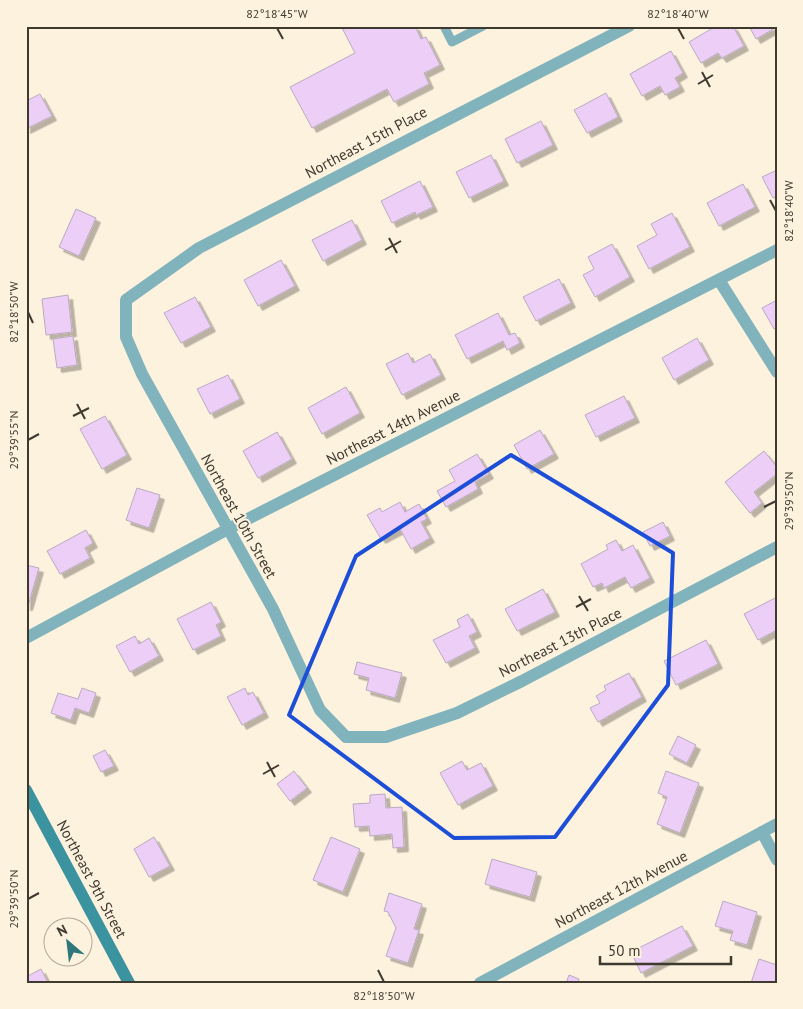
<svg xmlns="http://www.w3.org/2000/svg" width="803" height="1009" font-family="'PT Sans',sans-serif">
<defs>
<filter id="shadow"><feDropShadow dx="4.5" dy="4.5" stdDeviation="0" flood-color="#0004"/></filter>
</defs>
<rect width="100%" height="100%" fill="#fdf2de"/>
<!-- building -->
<g fill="#eccef7" stroke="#baaac0" filter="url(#shadow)">
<polygon points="341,26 415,26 421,39 426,37 440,65 424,73 429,84 394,102 387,89 312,128 290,87 355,53"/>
<polygon points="716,26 733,26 744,46 722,58 718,53 701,63 689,42"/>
<polygon points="749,26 777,26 777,27 756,39"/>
<polygon points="671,51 683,73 675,78 680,87 665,95 660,86 642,96 630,74"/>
<polygon points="606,93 618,117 587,133 574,110"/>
<polygon points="40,94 52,116 26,129 26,101"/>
<polygon points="541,121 553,145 517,163 505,139"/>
<polygon points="491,155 504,181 469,198 456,172"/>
<polygon points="777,170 777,196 773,198 762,177"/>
<polygon points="420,181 433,207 416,215 415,212 392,223 381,201"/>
<polygon points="743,184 755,207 719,226 707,203"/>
<polygon points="76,209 96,218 79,256 59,247"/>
<polygon points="672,213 690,247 649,269 637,246 657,235 651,224"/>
<polygon points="352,220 362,240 323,261 312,240"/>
<polygon points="612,244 630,277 595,297 583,275 594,269 588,257"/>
<polygon points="281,260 295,286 258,306 244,280"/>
<polygon points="559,279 571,303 536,321 523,297"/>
<polygon points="68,295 72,332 46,335 42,299"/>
<polygon points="195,297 211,327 181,343 164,313"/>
<polygon points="777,300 777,328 774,329 762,308"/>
<polygon points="498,313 509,335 515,333 520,343 507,350 503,341 467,359 455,335"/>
<polygon points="73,336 77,365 57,368 53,339"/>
<polygon points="697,338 709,360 674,380 662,358"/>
<polygon points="408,353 413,363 430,354 441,375 402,395 386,364"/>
<polygon points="228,375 240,399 210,414 197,389"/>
<polygon points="346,387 360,413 322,434 308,408"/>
<polygon points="624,396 635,418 596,437 585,415"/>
<polygon points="105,416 127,455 102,469 80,429"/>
<polygon points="540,430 554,454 527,469 514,445"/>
<polygon points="277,432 292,459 258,478 243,451"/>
<polygon points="764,451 777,467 777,474 754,492 762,503 750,513 725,482"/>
<polygon points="477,454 489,474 475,482 478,489 446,507 437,491 455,481 449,470"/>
<polygon points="137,488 160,495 149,528 126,520"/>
<polygon points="400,502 405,512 419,504 427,519 421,522 430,538 411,549 400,529 381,539 367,515 380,508 382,512"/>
<polygon points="663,522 670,536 650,546 643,532"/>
<polygon points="86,530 93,543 85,548 90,558 60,574 47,551"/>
<polygon points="616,540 622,551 633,545 650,578 631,588 625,577 604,588 602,583 593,587 581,564 608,549 606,545"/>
<polygon points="26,565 39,568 28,606 26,606"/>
<polygon points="543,589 555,612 517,631 505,609"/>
<polygon points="775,598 777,602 777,630 758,640 744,614"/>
<polygon points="211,602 221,622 216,625 221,636 193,650 177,619"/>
<polygon points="468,614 477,632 469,636 475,648 446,663 433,640 460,627 457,620"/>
<polygon points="135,636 139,644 149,638 159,656 130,672 116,646"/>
<polygon points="706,640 718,664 676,685 664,661"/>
<polygon points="357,662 402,673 395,698 366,690 369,678 354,674"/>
<polygon points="629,673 642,697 598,722 590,708 600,703 596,696 606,690 604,686"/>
<polygon points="82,688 96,693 89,713 75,708 71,720 51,713 58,693 78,699"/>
<polygon points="245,688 248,695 253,692 264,713 242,725 227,697"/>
<polygon points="678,736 696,745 687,763 669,754"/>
<polygon points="105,750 114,766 101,772 93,756"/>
<polygon points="462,761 467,770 481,763 493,786 458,805 440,773"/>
<polygon points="294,771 307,788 290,801 277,784"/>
<polygon points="666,771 699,783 680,833 657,824 667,797 658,793"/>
<polygon points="385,794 386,808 402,807 404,847 393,848 392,834 370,836 369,826 355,827 353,804 370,803 370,795"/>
<polygon points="154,837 170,866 149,877 134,849"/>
<polygon points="331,837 360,849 343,892 313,880"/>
<polygon points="492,859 537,872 530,897 485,884"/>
<polygon points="389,893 422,904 414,929 419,930 408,963 386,956 396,928 388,912 384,911"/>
<polygon points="723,901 757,912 747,945 730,940 733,931 715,926"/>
<polygon points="682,926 693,946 641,973 631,952"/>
<polygon points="759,959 777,965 777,983 751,983"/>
<polygon points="41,969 48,983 26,983 26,977"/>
<polygon points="569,975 579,979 578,983 566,983"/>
</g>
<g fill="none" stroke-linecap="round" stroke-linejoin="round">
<!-- lane -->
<polyline stroke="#80b3bc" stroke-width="9" points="444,26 452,42 483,26"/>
<!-- street -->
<g stroke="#80b3bc" stroke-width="12">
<polyline points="629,26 199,248 126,300 126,337 142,374 273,609 320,710 346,737 386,737 457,713 522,681 777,547"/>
<polyline points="719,280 777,372"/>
<polyline points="26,638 228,529 777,250"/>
<polyline points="762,832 777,860"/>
<polyline points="480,983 777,824"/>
</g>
<!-- secondary -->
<polyline stroke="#3c93a0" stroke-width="12" points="26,790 129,983"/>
</g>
<!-- marked area -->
<path fill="none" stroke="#1d4ed8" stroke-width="4" stroke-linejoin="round" d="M511,455l162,98 -5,132 -113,152 -101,1 -165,-123 67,-159z"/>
<!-- ticks -->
<path fill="none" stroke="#3f3a30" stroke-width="2" d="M277,28l6,11M678,28l6,11M702,72l8,15M698,84l15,-9M770,200l6,11M389,238l8,15M385,250l16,-9M28,312l5,11M77,404l8,15M73,416l16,-8M28,440l11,-6M764,507l12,-6M579,596l9,15M576,607l15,-8M267,762l8,15M263,774l16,-9M28,899l11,-6M378,970l6,12"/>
<g text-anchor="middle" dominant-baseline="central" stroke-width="4" stroke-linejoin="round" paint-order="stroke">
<!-- street labels -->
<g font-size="15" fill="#3f3a30" stroke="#fdf2de">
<text transform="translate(366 142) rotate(-28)">Northeast 15th Place</text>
<text transform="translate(393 427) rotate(-27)">Northeast 14th Avenue</text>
<text transform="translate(239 516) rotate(61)">Northeast 10th Street</text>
<text transform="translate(560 642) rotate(-27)">Northeast 13th Place</text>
<text transform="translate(92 879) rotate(62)">Northeast 9th Street</text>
<text transform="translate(621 889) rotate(-28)">Northeast 12th Avenue</text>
</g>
</g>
<!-- border -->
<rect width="803" height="1009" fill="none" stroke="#fdf2de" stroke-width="55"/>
<!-- north arrow -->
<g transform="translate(68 942) rotate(332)"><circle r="24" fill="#fdf2de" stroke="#b1a898"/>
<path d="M0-4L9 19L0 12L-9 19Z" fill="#2e787d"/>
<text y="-8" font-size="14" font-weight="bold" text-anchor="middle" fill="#3f3a30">N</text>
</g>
<!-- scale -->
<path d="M600 956v8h131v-8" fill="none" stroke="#3f3a30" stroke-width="2.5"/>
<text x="608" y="956" font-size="15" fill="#3f3a30" stroke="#fdf2de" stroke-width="4" paint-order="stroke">50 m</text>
<rect x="28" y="28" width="748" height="954" fill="none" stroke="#3f3a30" stroke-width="2"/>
<g font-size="12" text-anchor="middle" fill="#3f3a30">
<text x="277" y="18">82°18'45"W</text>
<text x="678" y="18">82°18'40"W</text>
<text transform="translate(789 211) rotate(-90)" y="4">82°18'40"W</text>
<text transform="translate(14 312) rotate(-90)" y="4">82°18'50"W</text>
<text transform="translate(14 440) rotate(-90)" y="4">29°39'55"N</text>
<text transform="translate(789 501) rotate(-90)" y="4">29°39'50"N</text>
<text transform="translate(14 899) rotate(-90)" y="4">29°39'50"N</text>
<text x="384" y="1000">82°18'50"W</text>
</g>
</svg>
